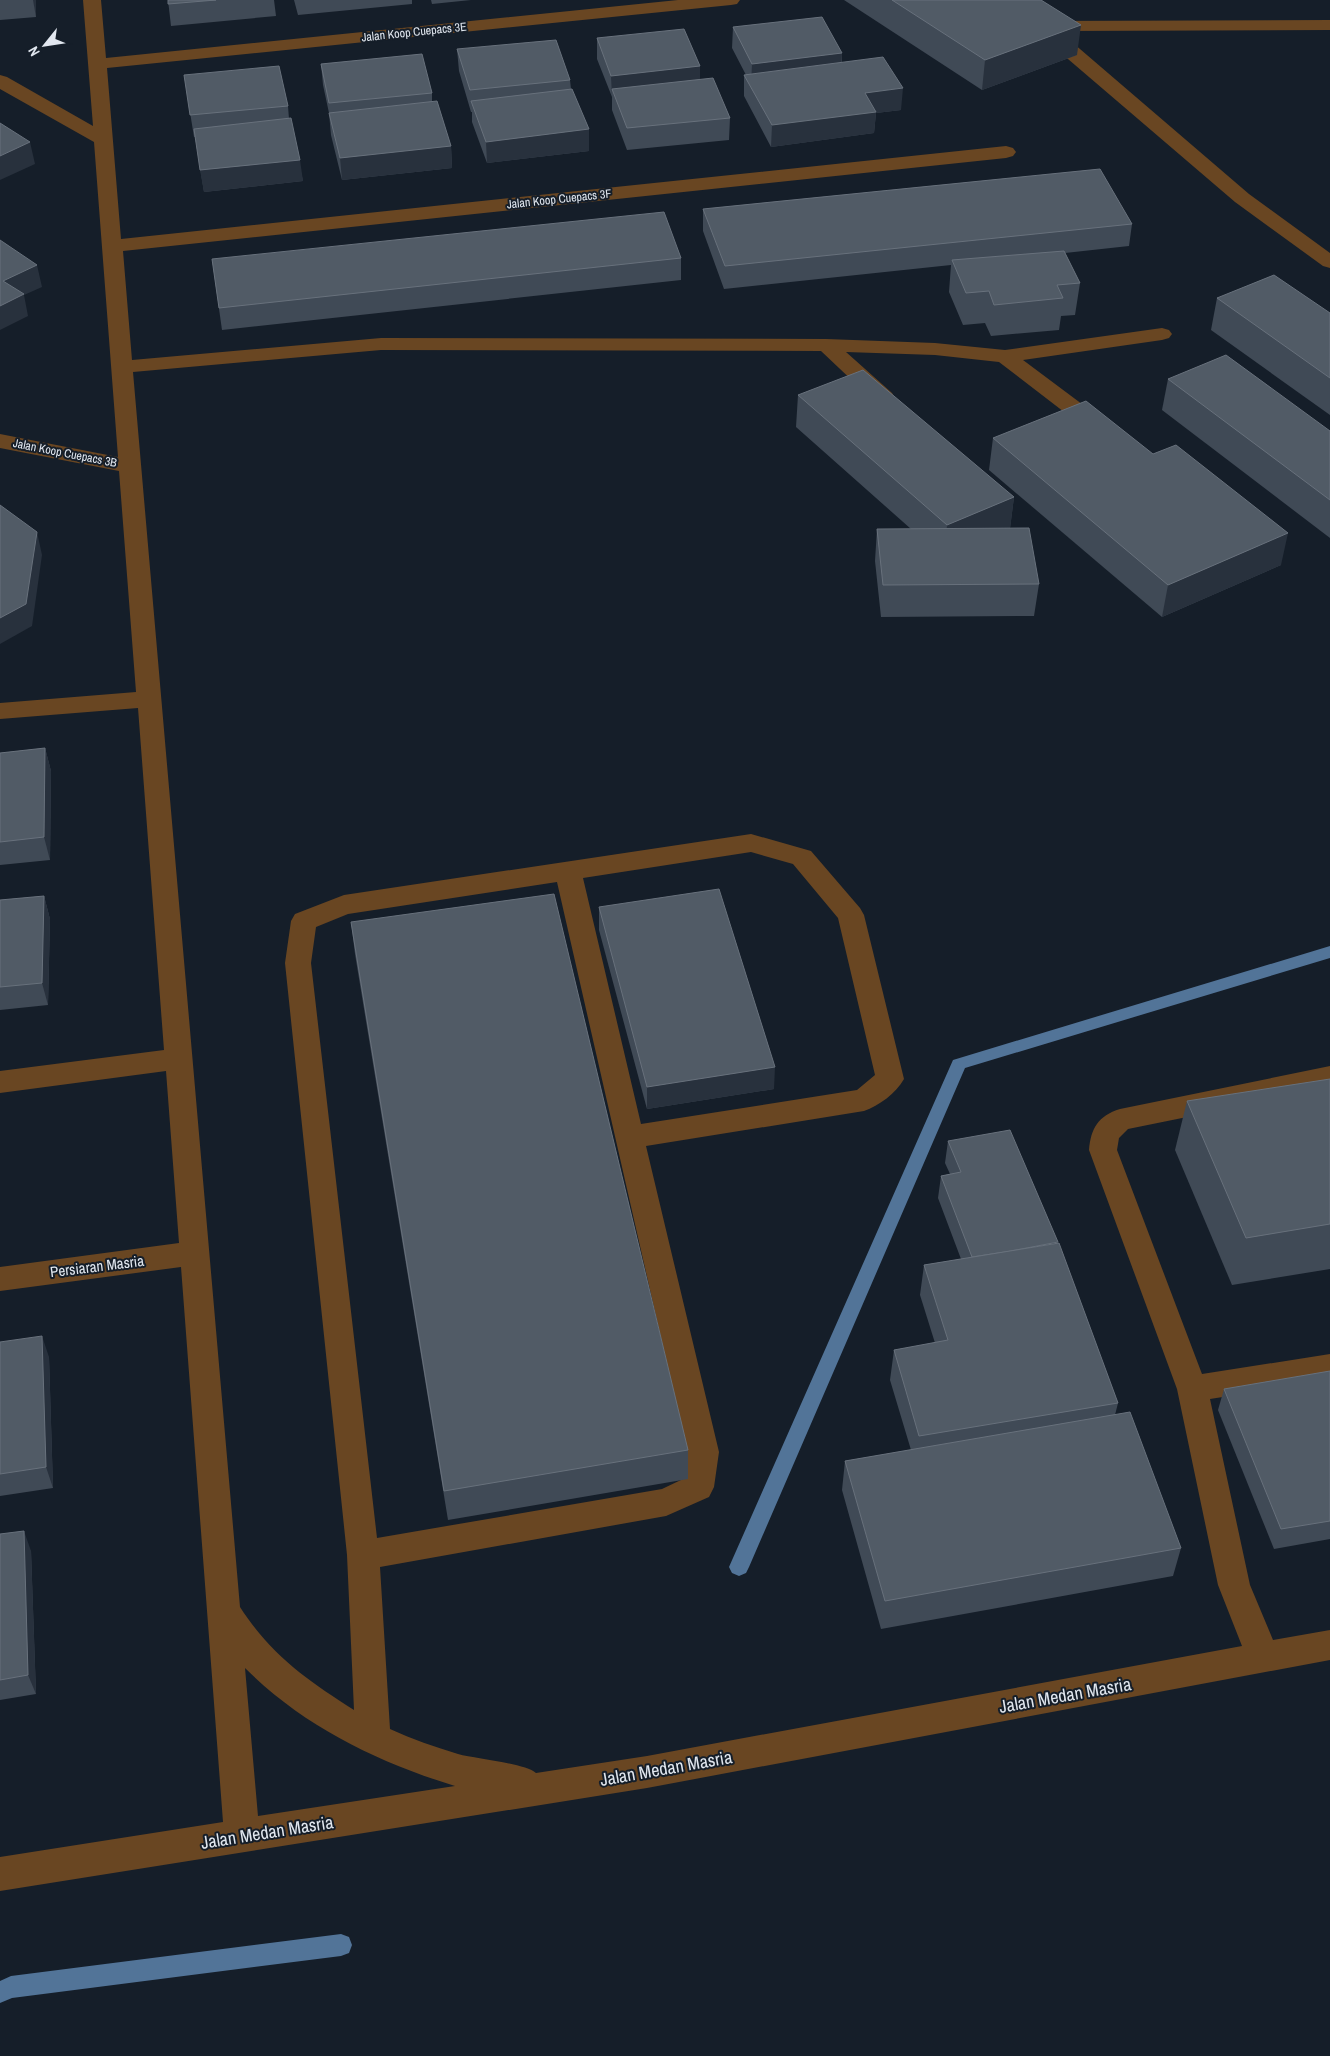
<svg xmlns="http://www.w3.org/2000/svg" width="1330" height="2056" font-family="'Archivo Narrow',sans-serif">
<rect width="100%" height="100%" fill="#151e29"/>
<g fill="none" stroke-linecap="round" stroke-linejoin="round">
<!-- stream -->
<g fill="#527498" fill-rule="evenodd">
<polygon points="1330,946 1330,958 965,1068 749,1567 746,1573 739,1576 732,1573 729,1567 953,1060"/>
<polygon points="341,1934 349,1937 352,1945 349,1953 341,1956 12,1998 0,2003 0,1981 11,1976"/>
</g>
<!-- minor -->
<g fill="#694622" fill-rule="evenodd">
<path d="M83,0h18l5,58 572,-58h62l-3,4 -6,1 -624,63 14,171 885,-93 7,2 3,4 -3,4 -7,2 -883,93 9,109 249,-22 445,1 109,4 70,7 157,-22 7,2 3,4 -3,4 -7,2 -139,20 87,65 3,5 -3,5 -8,2 -8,-2 -95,-73 -64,-7 -89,-3 46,41 3,5 -3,5 -8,1 -8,-1 -55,-52 -440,-1 -248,22 107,1235c31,48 67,73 114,103l-7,-155 -62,-592 6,-42 4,-7 49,-19 407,-61 60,17 49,57 4,7 40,164c-8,14 -25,27 -40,32l-218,35 73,306 -5,35 -5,10 -43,19 -286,51 10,162c22,10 45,18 68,25 18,5 67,9 78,19l111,-17 595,-110 -24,-61 -41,-196 -88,-239c2,-22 9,-34 31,-41l210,-43v22l-202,41 -9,9 -2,12 85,224 128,-20v26l-120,19 40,186 23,55 57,-10v30l-683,128 -647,103v-34l223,-35 -42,-555 -181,24v-24l179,-24 -13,-172 -166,22v-22l164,-21 -26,-342 -138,11v-16l136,-11 -17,-221 -119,-23v-14l118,23 -24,-315 -94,-53v-14l7,2 86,49zM751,852l42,12 45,54 37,157 -18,15 -216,34 -58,-246zM557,882l130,570 -4,27 -21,10 -285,49 -66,-575 5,-36 32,-13zM245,1668c58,58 132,94 210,118l-197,30z"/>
<polygon points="999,0 1019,0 1046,21 1330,20 1330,30 1059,31 1249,194 1330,253 1330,268 1323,266 1235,202"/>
</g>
</g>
<!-- wall -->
<g fill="#404a56">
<polygon points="0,0 36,0 36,17 0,20"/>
<polygon points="168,0 274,0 276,16 171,26"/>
<polygon points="294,0 412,0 412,4 298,15"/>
<polygon points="431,0 471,0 432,4"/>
<polygon points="844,0 1041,0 1077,55 982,90"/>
<polygon points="733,27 842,53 842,62 901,110 876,113 874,133 771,147 744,96 744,75 746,75 732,48"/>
<polygon points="597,38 700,66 700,80 730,118 729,140 627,150 612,110 612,97 597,59"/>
<polygon points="457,49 570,80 571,89 589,151 487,163 472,122 472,112 471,112 459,71"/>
<polygon points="321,64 432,93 432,102 451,146 452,168 342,180 331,135 329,113 323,85"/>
<polygon points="184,75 288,106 289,119 303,181 204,192 195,137 194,137"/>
<polygon points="703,209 1132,224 1129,246 1065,253 1080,283 1075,315 1061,316 1059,330 991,336 985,323 963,325 949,292 951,265 724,289 703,231"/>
<polygon points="681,258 681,280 222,330 212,259"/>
<polygon points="1217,298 1330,313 1330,415 1211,330"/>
<polygon points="1168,379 1330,431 1330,538 1162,410"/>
<polygon points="798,395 1014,497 1010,528 1039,584 1034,616 881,617 875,561 877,529 911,529 796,427"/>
<polygon points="993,438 1153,454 1281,565 1162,617 989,470"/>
<polygon points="45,748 51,771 50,860 0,865 0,753"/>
<polygon points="44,896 50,919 48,1005 0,1010 0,900"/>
<polygon points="599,907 774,1089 647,1109 599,930"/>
<polygon points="351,922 688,1450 688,1479 448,1520 355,954"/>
<polygon points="1330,1079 1330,1269 1232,1285 1175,1150 1187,1101"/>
<polygon points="948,1141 1057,1244 1118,1403 1115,1415 1181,1548 1173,1576 881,1629 842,1490 845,1461 911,1450 890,1380 894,1350 935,1343 920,1295 924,1265 961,1259 938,1198 941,1176 950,1174 945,1163"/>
<polygon points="0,1342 49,1357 53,1488 0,1496"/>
<polygon points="1330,1371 1330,1539 1274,1549 1218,1410 1224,1389"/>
<polygon points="0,1534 31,1551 36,1694 0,1700"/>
</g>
<!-- shaded-wall -->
<g fill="#28313d">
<polygon points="33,0 36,0 36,17"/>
<polygon points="1081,25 1077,55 982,90 985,60"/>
<polygon points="842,53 841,75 751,85 752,64"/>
<polygon points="700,66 700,88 612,89 612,97 611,76"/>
<polygon points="903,88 901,110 876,113 874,133 771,147 772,125 865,93"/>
<polygon points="589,129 589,151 487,163 486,142"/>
<polygon points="30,142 35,164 0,180 0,156"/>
<polygon points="451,146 452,168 342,180 340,158"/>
<polygon points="300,160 303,181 204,192 200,170"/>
<polygon points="37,265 42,287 24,295 28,316 0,330 0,306 3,281"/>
<polygon points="1014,497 1010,529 944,558 947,525"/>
<polygon points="37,532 42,555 32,626 0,644 0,618"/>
<polygon points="1288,533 1281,565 1162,617 1168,585"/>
<polygon points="45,748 51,771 50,860 44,837"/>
<polygon points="44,896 50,919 48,1005 42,983"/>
<polygon points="775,1067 774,1089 647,1109 647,1087"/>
<polygon points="1058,1242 1053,1263 973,1259"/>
<polygon points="42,1336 49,1357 53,1488 46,1467"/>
<polygon points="24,1531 31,1551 36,1694 28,1675"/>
</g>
<!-- building -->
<g fill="#515b66" stroke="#68717c">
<polygon points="168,0 216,0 168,4"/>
<polygon points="892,0 1041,0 1081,25 985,60"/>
<polygon points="822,17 842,53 752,64 733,27"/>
<polygon points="684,29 700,66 611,76 597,38"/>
<polygon points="556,40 570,80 470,90 457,49"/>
<polygon points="422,54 432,93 329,103 321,64"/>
<polygon points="883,57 903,88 865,93 876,112 772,125 744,75"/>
<polygon points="279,66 288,106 190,115 184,75"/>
<polygon points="713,78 730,118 627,128 612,89"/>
<polygon points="572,89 589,129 486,142 471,101"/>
<polygon points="437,101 451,146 340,158 329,113"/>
<polygon points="291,118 300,160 200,170 194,129"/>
<polygon points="0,123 30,142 0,156"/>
<polygon points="1100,169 1132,224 725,266 703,209"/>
<polygon points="664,212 681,258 219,308 212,259"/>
<polygon points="0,240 37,265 3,281 24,294 0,306"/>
<polygon points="1064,251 1080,283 1057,285 1063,298 994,305 989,291 966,293 952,260"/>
<polygon points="1274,275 1330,313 1330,378 1217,298"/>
<polygon points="1226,355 1330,431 1330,500 1168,379"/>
<polygon points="863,370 1014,497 947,525 798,395"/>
<polygon points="1086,401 1153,454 1176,445 1288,533 1168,585 993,438"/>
<polygon points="0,505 37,532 26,604 0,618"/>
<polygon points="1029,528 1039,584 883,585 877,529"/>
<polygon points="45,748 44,837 0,842 0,753"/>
<polygon points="719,889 775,1067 647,1087 599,907"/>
<polygon points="554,894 688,1450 444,1491 351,922"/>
<polygon points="44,896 42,983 0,987 0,900"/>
<polygon points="1330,1079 1330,1224 1246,1238 1187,1101"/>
<polygon points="1010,1130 1058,1242 1011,1251 972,1257 941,1176 961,1172 948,1141"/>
<polygon points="1059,1243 1118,1403 919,1436 894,1350 948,1340 924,1265"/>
<polygon points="42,1336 46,1467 0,1474 0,1342"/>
<polygon points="1330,1371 1330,1521 1281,1529 1224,1389"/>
<polygon points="1130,1412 1181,1548 885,1601 845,1461"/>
<polygon points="24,1531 28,1675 0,1680 0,1534"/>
</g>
<g text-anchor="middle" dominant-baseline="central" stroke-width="4" stroke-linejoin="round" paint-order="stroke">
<!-- far-street labels -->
<g font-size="12" fill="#e1e7ef" stroke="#151e29">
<text transform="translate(414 32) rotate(-6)">Jalan Koop Cuepacs 3E</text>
<text transform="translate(559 199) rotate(-6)">Jalan Koop Cuepacs 3F</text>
<text transform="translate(65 453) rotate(11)">Jalan Koop Cuepacs 3B</text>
</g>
<!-- street labels -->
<g font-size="15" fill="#e1e7ef" stroke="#151e29">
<text transform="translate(97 1266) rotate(-7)">Persiaran Masria</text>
</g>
<!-- near-street labels -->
<g font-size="18" fill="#e1e7ef" stroke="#151e29">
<text transform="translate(1065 1695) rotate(-10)">Jalan Medan Masria</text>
<text transform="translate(666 1768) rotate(-10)">Jalan Medan Masria</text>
<text transform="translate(267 1832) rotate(-9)">Jalan Medan Masria</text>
</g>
</g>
<!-- north arrow -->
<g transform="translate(45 45) rotate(240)" stroke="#151e29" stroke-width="4" paint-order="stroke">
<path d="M0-4L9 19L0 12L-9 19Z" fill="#e1e7ef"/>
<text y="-8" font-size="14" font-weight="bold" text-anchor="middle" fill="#e1e7ef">N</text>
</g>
</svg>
